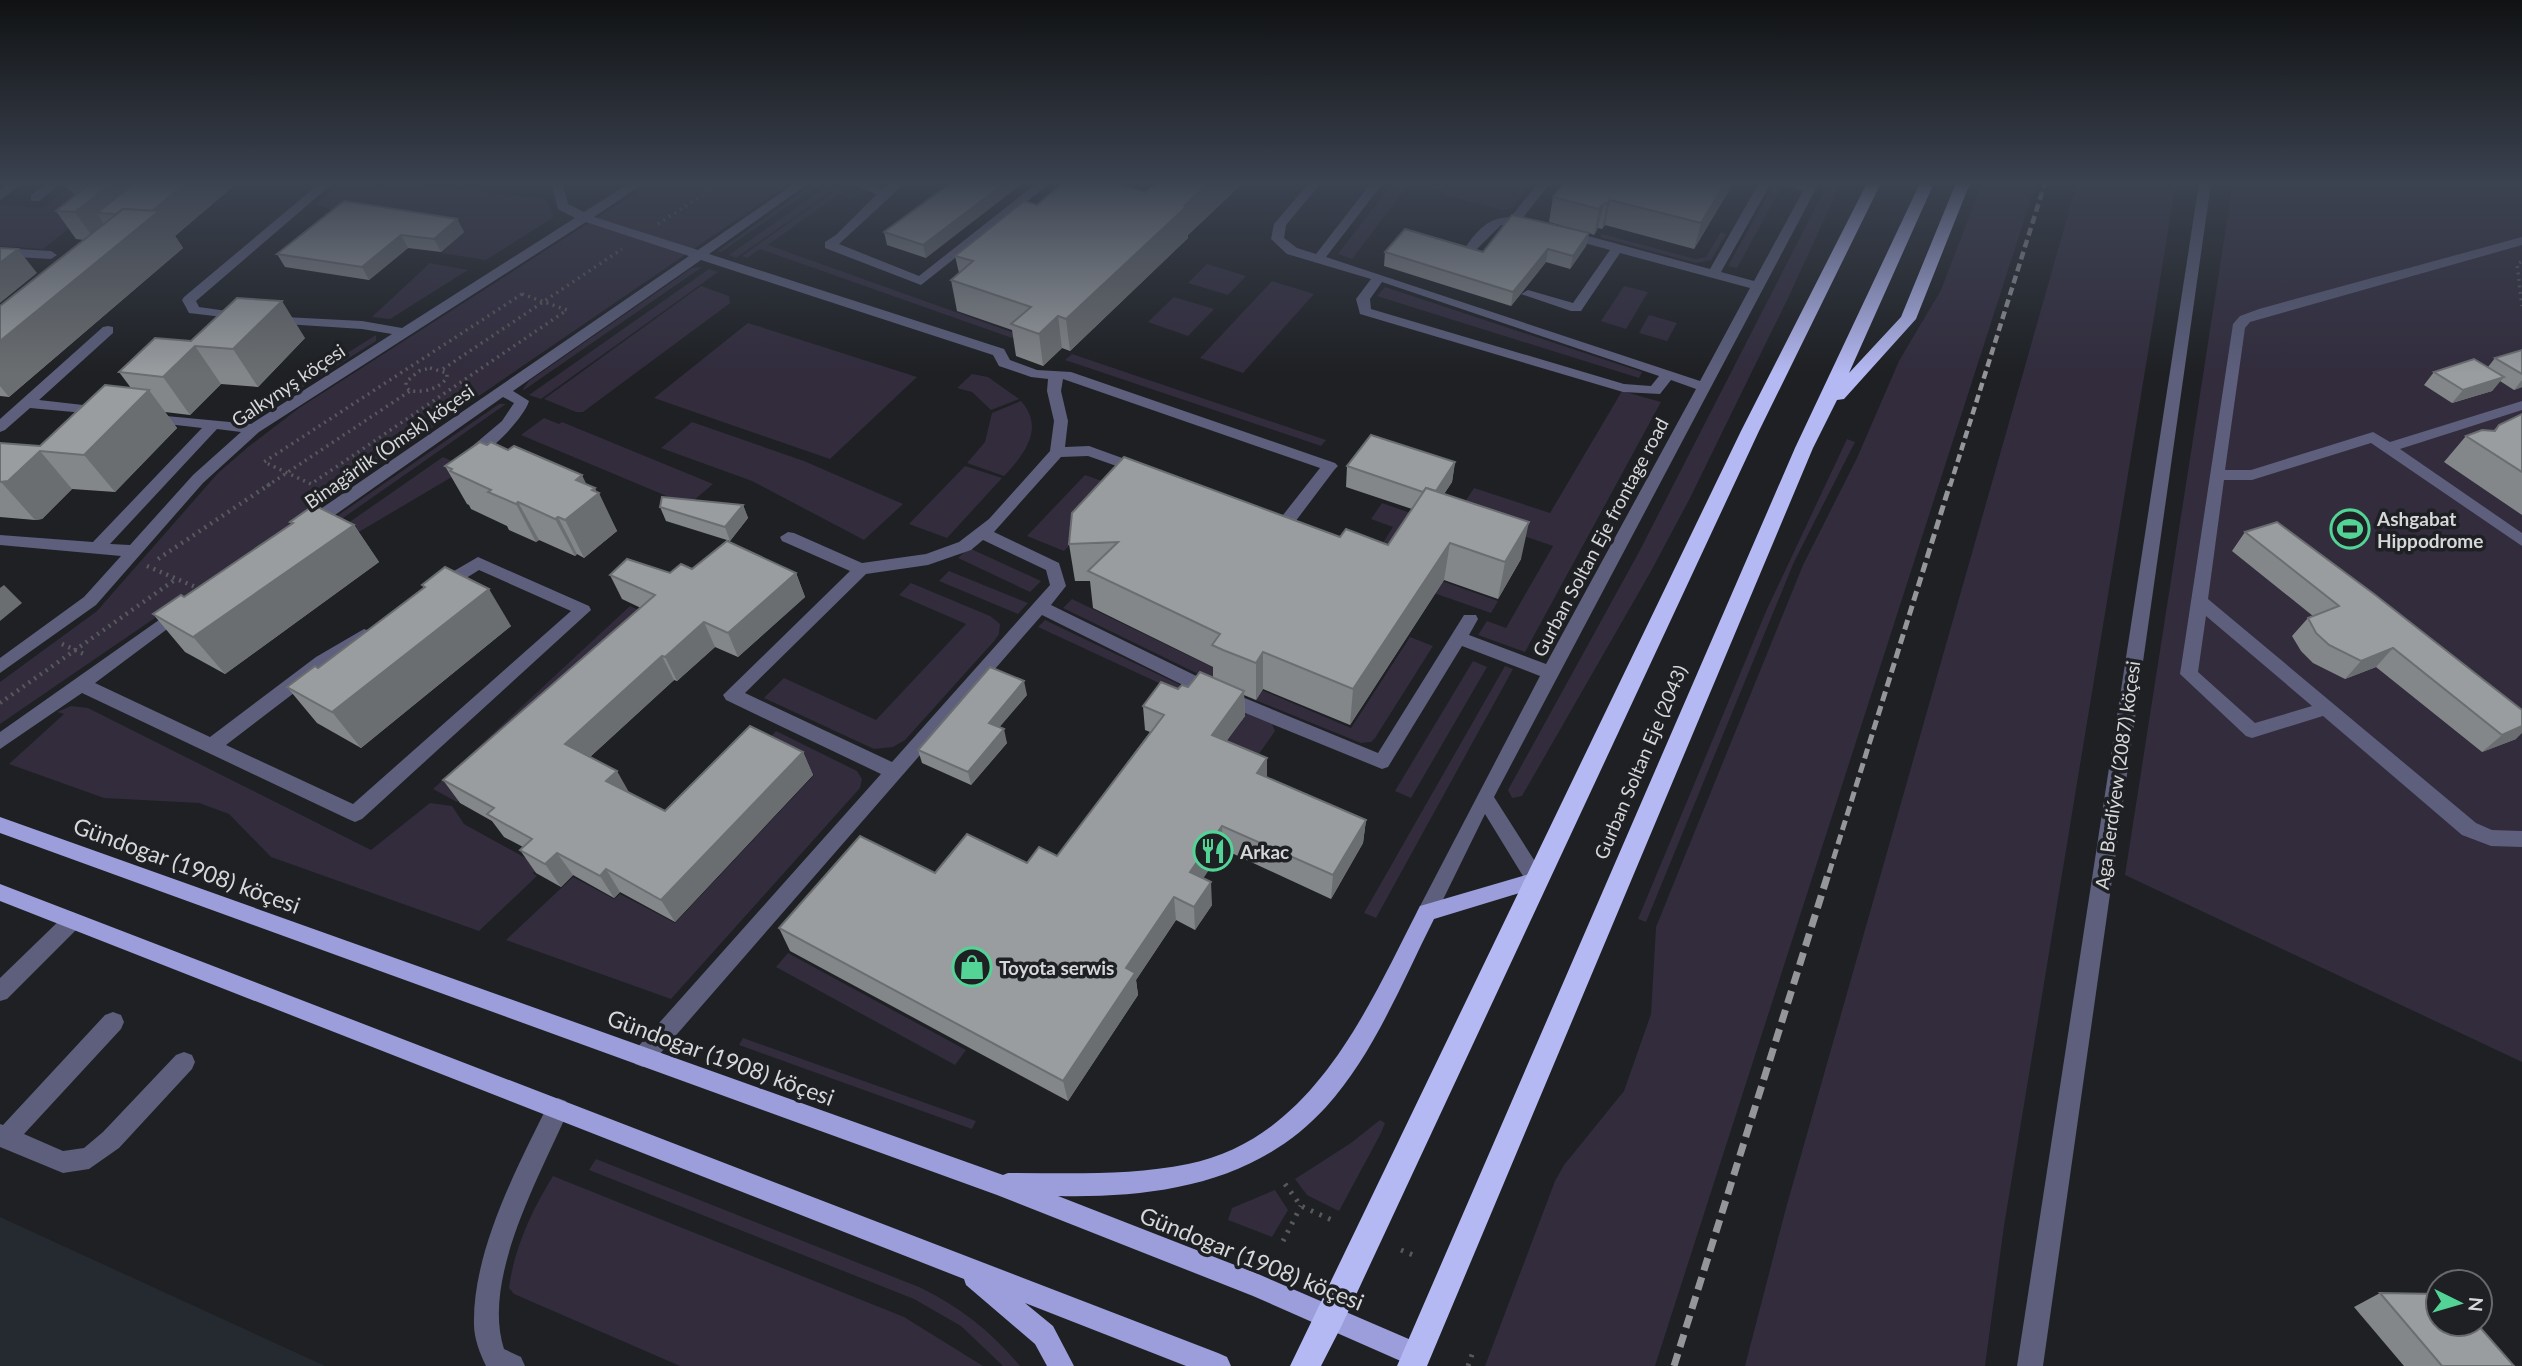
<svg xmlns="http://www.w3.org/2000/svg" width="2522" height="1366" font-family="Lato,sans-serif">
<rect width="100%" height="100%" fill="#1e2023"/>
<!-- built -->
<polygon fill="#252a31" points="0,1217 325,1366 0,1366"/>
<!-- green -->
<g fill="#322c3d">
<polygon points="343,183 383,187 388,183 401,183 545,199 554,217 486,260 441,253 464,231 334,211 316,204"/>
<polygon points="651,183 790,183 0,724 0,682 97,611 218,473 248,447 299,408"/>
<polygon points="821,183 721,252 718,251 813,184"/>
<polygon points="1393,183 1408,185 1352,259 1338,254"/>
<polygon points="1426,183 1532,183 1511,208 1503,210 1442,194 1444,191 1423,186"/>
<polygon points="1828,183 1841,183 1789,296 1689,500 1650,573 1522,796 1512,798 1508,790 1639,552"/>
<polygon points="1982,183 2036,183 1655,1366 1485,1366 1555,1181 1564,1165 1624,1091 1651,1014 1656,927 1803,565 1857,458 1899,361 1941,290"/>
<polygon points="2077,183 2176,183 2004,1226 1985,1366 1745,1366 1786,1208"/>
<polygon points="2233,183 2522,183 2522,1062 2125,875"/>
<polygon points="829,185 837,187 736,258 729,255"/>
<polygon points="1773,186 1781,188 1737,268 1728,266"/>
<polygon points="836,190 856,196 853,198 839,194 768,245 1017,334 1012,338 760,249 747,258 742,256"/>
<polygon points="64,191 85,192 57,216 82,218 43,249 0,246 0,205 43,208"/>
<polygon points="1721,232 1726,234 1711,260 1696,263 1600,237 1602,234 1695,259 1706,257"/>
<polygon points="430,263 468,270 390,319 372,317"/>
<polygon points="1207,264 1246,276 1228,295 1188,283"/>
<polygon points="702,267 524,390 523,389 529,381 692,268"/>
<polygon points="709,269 718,272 541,399 529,395"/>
<polygon points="1272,281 1314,294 1243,373 1200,358"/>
<polygon points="701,286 729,296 730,303 583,412 576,412 544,399"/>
<polygon points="1624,286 1648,292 1626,329 1601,321"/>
<polygon points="1385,287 1642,372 1639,378 1377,296"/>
<polygon points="1174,297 1214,309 1188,336 1148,322"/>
<polygon points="1649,315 1677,323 1667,341 1639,333"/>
<polygon points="748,323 917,377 830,459 654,398"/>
<polygon points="376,335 376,341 252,419 239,421"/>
<polygon points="1072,354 1326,440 1321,446 1065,360"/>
<polygon points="972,374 988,377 1019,399 991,410 972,392 957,388"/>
<polygon points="1622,391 1661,402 1525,652 1478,635 1487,621 1506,628 1553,546 1458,513 1474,488 1550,513"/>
<path d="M1021,401c24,27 4,53 -17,75l-37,-13 18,-21 7,-29z"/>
<polygon points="499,404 506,404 223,602 217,599"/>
<polygon points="544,418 559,424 562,422 713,484 688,505 521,435"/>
<polygon points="692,422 804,461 903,504 864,540 752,481 661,448"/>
<polygon points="1847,439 1855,442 1794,562 1646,922 1638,919 1767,609"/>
<polygon points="443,457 467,468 352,536 308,551"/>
<polygon points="965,466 1002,478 947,538 909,524"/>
<polygon points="1085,475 1121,488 1064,551 1027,536"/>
<polygon points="1382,503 1422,517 1392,563 1376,554 1393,527 1371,519"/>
<polygon points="969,548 1041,581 1030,592 958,558"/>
<polygon points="949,571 1028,603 1018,614 939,581"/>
<polygon points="1439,580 1498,601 1491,613 1431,592"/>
<polygon points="911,583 990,616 1000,624 999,634 995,640 905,740 893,747 874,749 764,698 784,678 876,720 966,624 899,595"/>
<polygon points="1072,599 1245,683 1351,728 1410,637 1433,646 1375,738 1371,742 1361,743 1233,691 1063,608"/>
<polygon points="630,606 662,621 457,802 433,789"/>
<polygon points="1045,620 1203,696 1272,724 1275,731 1247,771 1216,757 1241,721 1038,627"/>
<polygon points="1473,661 1487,667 1411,798 1395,791"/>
<polygon points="1505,666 1513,669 1376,918 1364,913"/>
<polygon points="71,706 88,708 371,850 430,803 452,806 464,824 540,866 533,873 537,876 479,931 271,857 229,814 199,803 104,798 9,764 64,714 57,712"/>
<polygon points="776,731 857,771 862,779 860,788 671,999 506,940 573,877 614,899 620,894 675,923 814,775 760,748"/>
<polygon points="788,953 966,1050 955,1065 776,967"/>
<polygon points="743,1038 976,1121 972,1129 739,1045"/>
<polygon points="1380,1120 1385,1123 1381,1133 1339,1211 1307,1195 1295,1179 1351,1143"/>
<path d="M596,1159l323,128c40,19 73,45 101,79h-17l-42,-40 -47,-27 -325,-129z"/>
<path d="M553,1176l351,141 79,49h-303l-166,-72 -5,-6c5,-40 23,-78 44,-112z"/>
<polygon points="1275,1190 1288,1210 1272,1237 1228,1220 1232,1208"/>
</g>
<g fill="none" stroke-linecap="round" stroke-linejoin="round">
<!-- path-far2 -->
<g stroke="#57595c" stroke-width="3.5" stroke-dasharray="2 4.5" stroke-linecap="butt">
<polyline points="658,224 721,183"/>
<polyline points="2521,262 2517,264 2522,306"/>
<polygon points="522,294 567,310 311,484 264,462"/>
<path d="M430,368l17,5v5c-10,12 -22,14 -37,13l-4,-4v-5l13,-11z"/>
<polyline points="443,369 622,249"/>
<polyline points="267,486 410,391"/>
</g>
<!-- path-far1 -->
<g stroke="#57595c" stroke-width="4.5" stroke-dasharray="2 5" stroke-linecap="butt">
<polyline points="158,559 270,484"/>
<polyline points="147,566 200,589"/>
<polyline points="62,644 86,655"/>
<polyline points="0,703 176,579"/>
</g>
<!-- path -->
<g stroke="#57595c" stroke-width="5" stroke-dasharray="2.5 7" stroke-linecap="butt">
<polyline points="1285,1184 1301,1206 1334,1221"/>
<polyline points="1283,1241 1301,1206"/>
<polyline points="1401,1250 1413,1255"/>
<polyline points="1468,1366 1474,1349"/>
</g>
<!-- minor -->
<g fill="#5d5f7c" fill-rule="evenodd">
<polygon points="9,183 23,183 0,200 0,190"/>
<polygon points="47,183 61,183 39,201 31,201 31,195"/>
<polygon points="320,183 333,183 196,301 199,307 248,314 248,320 189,313 182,300 184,297"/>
<path d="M551,183h12l5,21 16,8 46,-29h14l-50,34 104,33 97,-67h14l-100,71 295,95 6,11 27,10 34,2 264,91 3,3 -3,3 -43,57 -6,1 -22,-6 -2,-4 8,-5 13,3 37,-47 -257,-89 -2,12 7,30 -3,26 24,-1 58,21 3,3 -8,5 -54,-19 -27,1 -67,75 65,31 7,23 -15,19 172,84 155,64 86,-138h12l2,4 -9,16 77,29 150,-275 -25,-9 -11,14 -37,-2 -263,-78 -4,-15 15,-20 -84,-25 -16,-15 3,-15 35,-41h12l-35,42 -2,13 13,10 19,6 55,-71h12l-57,74 374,124 50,-93 -130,-35 -39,58h-10l-50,-17 7,-4 45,13 37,-53 -48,-13 -2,-3 6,-4 144,39 49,-86h12l-50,89 33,9 49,-90 -25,-8h41l-325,614 49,77 3,6 -3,6 -7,2 -7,-2 -44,-72 -51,104 -7,3 -7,-3 -3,-6 123,-236 -78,-30 -74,121 -6,2 -171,-70 -169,-84 -391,449 -8,3 -8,-3 -3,-7 3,-7 246,-276 -155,-74 -3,-5 127,-124 -68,-30 -2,-4 8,-5 6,1 68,30 64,-9 33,-12 30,-23 61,-68 4,-30 -7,-30 1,-12 -17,-2 -32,-11 -6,-11 -292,-95 -188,131 16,10c-5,18 -51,66 -69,61l-3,-3 45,-38 12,-18 -11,-6 -188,132h-12l-2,-4 2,-4 386,-265 -103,-34 -327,210 -56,51 -107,122 -96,68v-15l84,-61 37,-41 -121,-11v-10l93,7 109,-114 -52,-6 -5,-2 -2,-3 2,-3 106,10 141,-90 -30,-5 -92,-6 -5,-1v-6l97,5 40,7 173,-110 -17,-9zM1382,282l277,94 -8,10 -27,-2 -253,-75 -1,-10zM217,429l24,3 -48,43 -63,70 -20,-1zM983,540l63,30 4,15 -158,177 -147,-69 121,-119 62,-9 43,-15z"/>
<polygon points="848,183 866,183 883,189 891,183 905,183 839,244 919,276 1037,183 1050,183 921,285 825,248 825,242 836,235 877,194"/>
<path d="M1538,183h12l-28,36 14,3v6l-35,-3 -26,26h-8l-2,-3c12,-17 23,-31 46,-31z"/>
<polygon points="2199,183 2211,183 2043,1366 2017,1366"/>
<path d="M2522,237v8l-272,77 -5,6 -20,142h26l122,-38 17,10 132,-41v9l-122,39 122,84v13l-151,-103 -119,37h-28l-16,119 268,224 16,7 30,1v16l-31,-1 -29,-11 -139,-119 -71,22 -6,-2 -66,-62 53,-350 7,-8 19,-7zM2206,616l106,90 -57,17 -57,-51z"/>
<polygon points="0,248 51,251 57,255 51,259 0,256"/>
<polygon points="108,326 113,327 113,333 39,400 101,407 106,409 108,412 106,415 30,408 5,430 0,432 0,419 103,327"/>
<polygon points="478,557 589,606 591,610 362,819 355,822 348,819 82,693 0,749 0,732 176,608 188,608 190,612 95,683 210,737 316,657 364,629 370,631 372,635 370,639 328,667 226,745 353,804 571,611 479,570 447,590 435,590 433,586 435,582"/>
<polygon points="72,912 79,915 82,921 79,927 7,999 0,1001 0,978 65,915"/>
<polygon points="113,1012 121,1015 124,1022 121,1029 24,1134 63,1151 84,1148 103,1132 176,1055 184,1052 192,1055 195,1062 192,1069 119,1148 89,1169 63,1173 0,1147 0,1124 3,1125 105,1015"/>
<path d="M558,1098l8,3 3,8c-28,65 -88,169 -65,240l17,8 4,9h-39c-6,-12 -12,-28 -12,-41 -2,-73 44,-160 76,-224z"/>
</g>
<!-- major -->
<g fill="#9b9eda" fill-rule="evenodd">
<path d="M0,817l1003,358 5,-2c60,0 121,3 180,-9 126,-26 179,-155 232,-258l116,-34 7,2 3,6 -3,6 -7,2 -102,31c-32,63 -60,135 -108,188 -70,77 -170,91 -268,89l200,78 167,72 3,9 -3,9 -13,2 -159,-70 -256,-101 -997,-362z"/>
<polygon points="0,884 1218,1353 1227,1357 1231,1366 1186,1366 1025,1303 1053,1326 1074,1366 1047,1366 1035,1344 966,1285 964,1279 0,901"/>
</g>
<!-- highway -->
<g fill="#b5b9f3" fill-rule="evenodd">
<polygon points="1867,183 1881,183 1759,431 1341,1327 1321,1366 1290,1366 1741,431"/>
<polygon points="1920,183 1934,183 1849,373 1901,317 1956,183 1970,183 1916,319 1844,399 1837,400 1813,448 1427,1366 1397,1366 1795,448"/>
</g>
<!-- rail-far2 -->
<polyline stroke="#959699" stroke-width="4.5" stroke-dasharray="8 4.5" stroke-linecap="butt" points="1950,486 2045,183"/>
<!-- rail-far1 -->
<polyline stroke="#959699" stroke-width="5" stroke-dasharray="10 5" stroke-linecap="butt" points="1829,873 1950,484"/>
<!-- rail -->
<polyline stroke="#959699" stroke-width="7" stroke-dasharray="13 7" stroke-linecap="butt" points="1674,1366 1829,871"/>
</g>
<!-- wall -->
<g fill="#84878a">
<polygon points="63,183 237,183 175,236 183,248 9,397 0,396 0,306 84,240 76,239 56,211 75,195 72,191 69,190"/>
<polygon points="951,183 926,258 887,245 884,232"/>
<polygon points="1156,183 1243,183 1188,235 1188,238 1070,351 1062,348 1043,366 1016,356 1012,330 957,311 951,280 959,273 955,256 1037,205 1145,192"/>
<polygon points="1564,183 1732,183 1731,187 1694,249 1605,225 1602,229 1598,228 1594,235 1589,233 1586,246 1570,269 1546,262 1511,306 1384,266 1385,252 1483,252 1574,229 1549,222 1553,197"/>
<polygon points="457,219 464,232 441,252 408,248 369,280 285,267 277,254"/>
<polygon points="305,338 258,387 221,384 190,415 165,412 177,428 115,492 72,489 42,519 35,520 0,517 0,443 40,446 131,388 119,372 191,341"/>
<polygon points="2522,350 2522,387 2514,390 2500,381 2492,391 2452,403 2424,385 2434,372 2488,367 2495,358"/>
<polygon points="2522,414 2522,515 2444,462 2466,436 2493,431 2499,425"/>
<polygon points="487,445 508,450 586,484 598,493 617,531 584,558 577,554 575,556 539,540 536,542 509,530 507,526 471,509 469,505 467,504 445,466"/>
<polygon points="1455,462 1452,482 1444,494 1521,559 1498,599 1444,580 1350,725 1263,689 1256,700 1244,695 1245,716 1226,741 1267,758 1267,777 1366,820 1363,843 1331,899 1223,849 1203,878 1212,905 1195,930 1176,920 1136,980 1138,995 1068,1101 790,951 779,928 935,873 1027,863 1057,856 1150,732 1145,730 1143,706 1178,689 1188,687 1213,678 1213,667 1093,608 1090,581 1075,581 1069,544 1340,537 1388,545 1412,509 1346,487 1347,466"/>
<polygon points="743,505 748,518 730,541 666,521 660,507"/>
<polygon points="290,522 354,525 379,562 225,674 185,652 153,614 184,597 292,524"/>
<polygon points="2245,532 2516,739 2482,752 2376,667 2345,679 2313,663 2301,651 2292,636 2308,618 2313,616 2232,551"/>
<polygon points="692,569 796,573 805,597 738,657 715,647 677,681 674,680 590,757 629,793 665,811 803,752 813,775 675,922 620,892 614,898 573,875 561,887 536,873 520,850 523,847 504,837 492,821 460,803 443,780 641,608 622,599 610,575 670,573"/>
<polygon points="422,585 511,626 361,748 317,723 287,687 318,668 424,588"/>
<polygon points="1027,695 999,727 1007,743 971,785 922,763 918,750"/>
<polygon points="2380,1293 2514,1366 2404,1366 2354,1307"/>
</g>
<!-- shaded-wall -->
<g fill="#6b6e70">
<polygon points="112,183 166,183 97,213 108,230 95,240 75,212"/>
<polygon points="186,183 237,183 175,236 183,248 9,397 0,386 0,341 145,216"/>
<polygon points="1005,183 1023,183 926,258 923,245"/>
<polygon points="1209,183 1243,183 1188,235 1188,238 1070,351 1066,319"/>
<polygon points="1725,183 1732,183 1731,187 1694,249 1701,223"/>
<polygon points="1610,200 1605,225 1602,229 1607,204"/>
<polygon points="1604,203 1598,228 1594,235 1599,209"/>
<polygon points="457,219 464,232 441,252 434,239"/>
<polygon points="1589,233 1586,246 1570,269 1573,256"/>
<polygon points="401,235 408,248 369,280 362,267"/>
<polygon points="18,249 37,273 0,303 0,263"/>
<polygon points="1548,249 1546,262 1511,306 1513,292"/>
<polygon points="282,301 305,338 258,387 233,349"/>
<polygon points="1058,316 1062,348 1043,366 1039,334"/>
<polygon points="195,346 221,384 190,415 163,377"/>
<polygon points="2504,377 2492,391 2452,403 2463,390"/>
<polygon points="2522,380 2522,387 2514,390"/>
<polygon points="149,390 177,428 115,492 84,455"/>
<polygon points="40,451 72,489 42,519 35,520 1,482"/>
<polygon points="1455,462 1452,482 1430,515 1433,495"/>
<polygon points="582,475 593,498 592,490 595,488 598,494 599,493 617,531 584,558 565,520 576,480"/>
<polygon points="518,502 539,540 536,542 516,504"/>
<polygon points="743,505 748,518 730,541 725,527"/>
<polygon points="558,517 577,554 575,556 555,519"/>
<polygon points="1529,522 1521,559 1498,599 1505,562"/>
<polygon points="354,525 379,562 225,674 193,637"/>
<polygon points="1450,543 1444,580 1350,725 1353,689"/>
<polygon points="796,573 805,597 738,657 728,633"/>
<polygon points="4,585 22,603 0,621 0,588"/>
<polygon points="489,589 511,626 361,748 332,712"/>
<polygon points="704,622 715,647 677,681 665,657"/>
<polygon points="2393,648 2376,667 2345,679 2361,661"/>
<polygon points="1263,652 1263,689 1256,700 1256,663"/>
<polygon points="662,656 674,680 579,767 565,744"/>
<polygon points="1024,681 1027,695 992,736 989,723"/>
<polygon points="1244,691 1245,716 1213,760 1212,735"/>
<polygon points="2522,726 2522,733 2516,739 2482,752 2502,735"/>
<polygon points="1004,729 1007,743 971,785 968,772"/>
<polygon points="803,752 813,775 675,922 661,900"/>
<polygon points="1267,758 1267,783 1257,773"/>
<polygon points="617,771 630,794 606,781"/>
<polygon points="1366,820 1363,843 1331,899 1333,875"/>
<polygon points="1222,826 1223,849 1192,895 1190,872"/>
<polygon points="557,853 573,875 561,887 545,864"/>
<polygon points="606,869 620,892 614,898 600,876"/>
<polygon points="1211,882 1212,905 1195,930 1194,907"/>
<polygon points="1174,897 1176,920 1136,980 1138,995 1068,1101 1063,1081 1126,968"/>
</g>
<!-- building -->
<g fill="#999da0" stroke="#6b6e70" stroke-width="2">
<polygon points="67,183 112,183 75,212 56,211 89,184"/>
<polygon points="134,183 186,183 152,211 123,209 116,214 97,213"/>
<polygon points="951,183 1005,183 923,245 884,232"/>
<polygon points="1063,183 1115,183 1145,192 1156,183 1209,183 1184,206 1186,207 1066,319 1058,316 1039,334 1011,324 1031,307 951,280 973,261 955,256 1024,201 1037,205"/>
<polygon points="1564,183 1725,183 1701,223 1610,200 1607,204 1604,203 1599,209 1553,197"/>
<polygon points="344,201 457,219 434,239 401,235 362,267 277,254"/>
<polygon points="123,209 159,211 0,341 0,306"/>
<polygon points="1512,215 1589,233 1573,256 1548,249 1513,292 1385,252 1405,229 1483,252"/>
<polygon points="0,248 18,249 0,263"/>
<polygon points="237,298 282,301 233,349 195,346 163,377 119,372 155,338 191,341"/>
<polygon points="2522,350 2522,374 2495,358"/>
<polygon points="2474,359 2504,377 2463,390 2434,372"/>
<polygon points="105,385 149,390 84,455 40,451 8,481 0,482 0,443 40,446"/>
<polygon points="2522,414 2522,472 2466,436 2482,430 2495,431 2499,425"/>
<polygon points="1371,435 1455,462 1436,491 1426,488 1423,492 1347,466"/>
<polygon points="480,442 487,445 491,442 508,450 514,446 582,475 576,480 595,488 592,490 599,493 565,520 558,517 555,519 518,502 516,504 488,492 491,490 450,471 452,469 445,466"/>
<polygon points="1124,457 1340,537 1346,529 1388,545 1426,488 1529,522 1505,562 1450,543 1353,689 1263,652 1256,663 1223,650 1212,645 1220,634 1088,571 1118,542 1069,544 1072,513"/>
<polygon points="662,497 743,505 725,527 660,507"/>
<polygon points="314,505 354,525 193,637 153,614 181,595 184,597 293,523 290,522"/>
<polygon points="2277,522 2374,594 2522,710 2522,726 2502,735 2393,648 2361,661 2329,645 2316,633 2308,618 2339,606 2245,532"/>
<polygon points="727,541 796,573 728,633 704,622 665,657 662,656 565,744 617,771 606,781 665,811 750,726 803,752 661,900 606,869 600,876 557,853 545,864 520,850 532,839 487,814 494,808 443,780 655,595 610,575 627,559 670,573 681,564 692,569"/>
<polygon points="445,567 489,589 332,712 287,687 315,666 318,668 425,587 422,585"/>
<polygon points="990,667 1024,681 989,723 1004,729 968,772 918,750"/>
<polygon points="1200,672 1244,691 1212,735 1267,758 1257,773 1366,820 1333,875 1222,826 1190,872 1211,882 1194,907 1174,897 1126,968 1135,973 1063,1081 779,928 860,836 935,873 967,834 1027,863 1039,847 1057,856 1164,715 1143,706 1161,682 1178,689 1182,685 1188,687"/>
<polygon points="2380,1293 2438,1294 2438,1324 2477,1324 2514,1366 2442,1366"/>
</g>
<!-- sky -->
<linearGradient id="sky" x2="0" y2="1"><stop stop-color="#101213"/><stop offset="0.49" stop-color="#3b4250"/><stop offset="1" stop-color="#3b4250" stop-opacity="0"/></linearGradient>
<rect width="2522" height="374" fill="url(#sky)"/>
<!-- icons -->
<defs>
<g id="stadium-ring" transform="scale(2.0125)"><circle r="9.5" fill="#1e2023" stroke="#53d396" stroke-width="1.5"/><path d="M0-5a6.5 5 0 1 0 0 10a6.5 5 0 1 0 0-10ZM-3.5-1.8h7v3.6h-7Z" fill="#53d396"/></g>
<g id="restaurant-ring" transform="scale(2.0125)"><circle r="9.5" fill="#1e2023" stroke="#53d396" stroke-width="1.5"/><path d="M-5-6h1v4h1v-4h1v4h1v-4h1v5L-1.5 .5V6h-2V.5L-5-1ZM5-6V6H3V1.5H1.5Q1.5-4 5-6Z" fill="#53d396"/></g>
<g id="shop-ring" transform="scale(2.0125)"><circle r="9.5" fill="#1e2023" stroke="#53d396" stroke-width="1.5"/><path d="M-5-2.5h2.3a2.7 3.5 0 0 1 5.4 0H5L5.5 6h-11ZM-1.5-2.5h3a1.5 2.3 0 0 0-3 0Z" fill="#53d396"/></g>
</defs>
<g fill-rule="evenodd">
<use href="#stadium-ring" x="2350" y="529"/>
<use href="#restaurant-ring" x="1213" y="851"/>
<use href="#shop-ring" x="972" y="967"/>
</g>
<g text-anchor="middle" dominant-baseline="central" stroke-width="7" stroke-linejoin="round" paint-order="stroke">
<!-- street labels -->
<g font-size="19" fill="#d6d7d9" stroke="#1e2023">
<text transform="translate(288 385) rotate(-34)">Galkynyş köçesi</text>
<text transform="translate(389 446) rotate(-35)">Binagärlik (Omsk) köçesi</text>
<text transform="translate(1600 537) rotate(-62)">Gurban Soltan Eje frontage road</text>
<text transform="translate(1640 762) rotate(-67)">Gurban Soltan Eje (2043)</text>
<text transform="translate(2117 775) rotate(-82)">Aga Berdiýew (2087) köçesi</text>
</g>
<!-- poi labels -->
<g font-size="19" font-weight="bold" fill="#d6d7d9" stroke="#1e2023" text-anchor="start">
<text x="2377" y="518">Ashgabat<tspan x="2377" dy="22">Hippodrome</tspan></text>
<text x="1240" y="851">Arkac</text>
<text x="999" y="967">Toyota serwis</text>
</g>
<!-- near-street labels -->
<g font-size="23" fill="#d6d7d9" stroke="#1e2023">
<text transform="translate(187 865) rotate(20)">Gündogar (1908) köçesi</text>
<text transform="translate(721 1057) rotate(20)">Gündogar (1908) köçesi</text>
<text transform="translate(1252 1258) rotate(22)">Gündogar (1908) köçesi</text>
</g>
</g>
<!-- north arrow -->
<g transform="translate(2459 1303) rotate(95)"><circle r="33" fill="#1e2023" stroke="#68696c" stroke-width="2"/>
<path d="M0-5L12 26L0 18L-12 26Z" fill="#53d396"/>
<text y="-10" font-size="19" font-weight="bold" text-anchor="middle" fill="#d6d7d9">N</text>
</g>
</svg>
